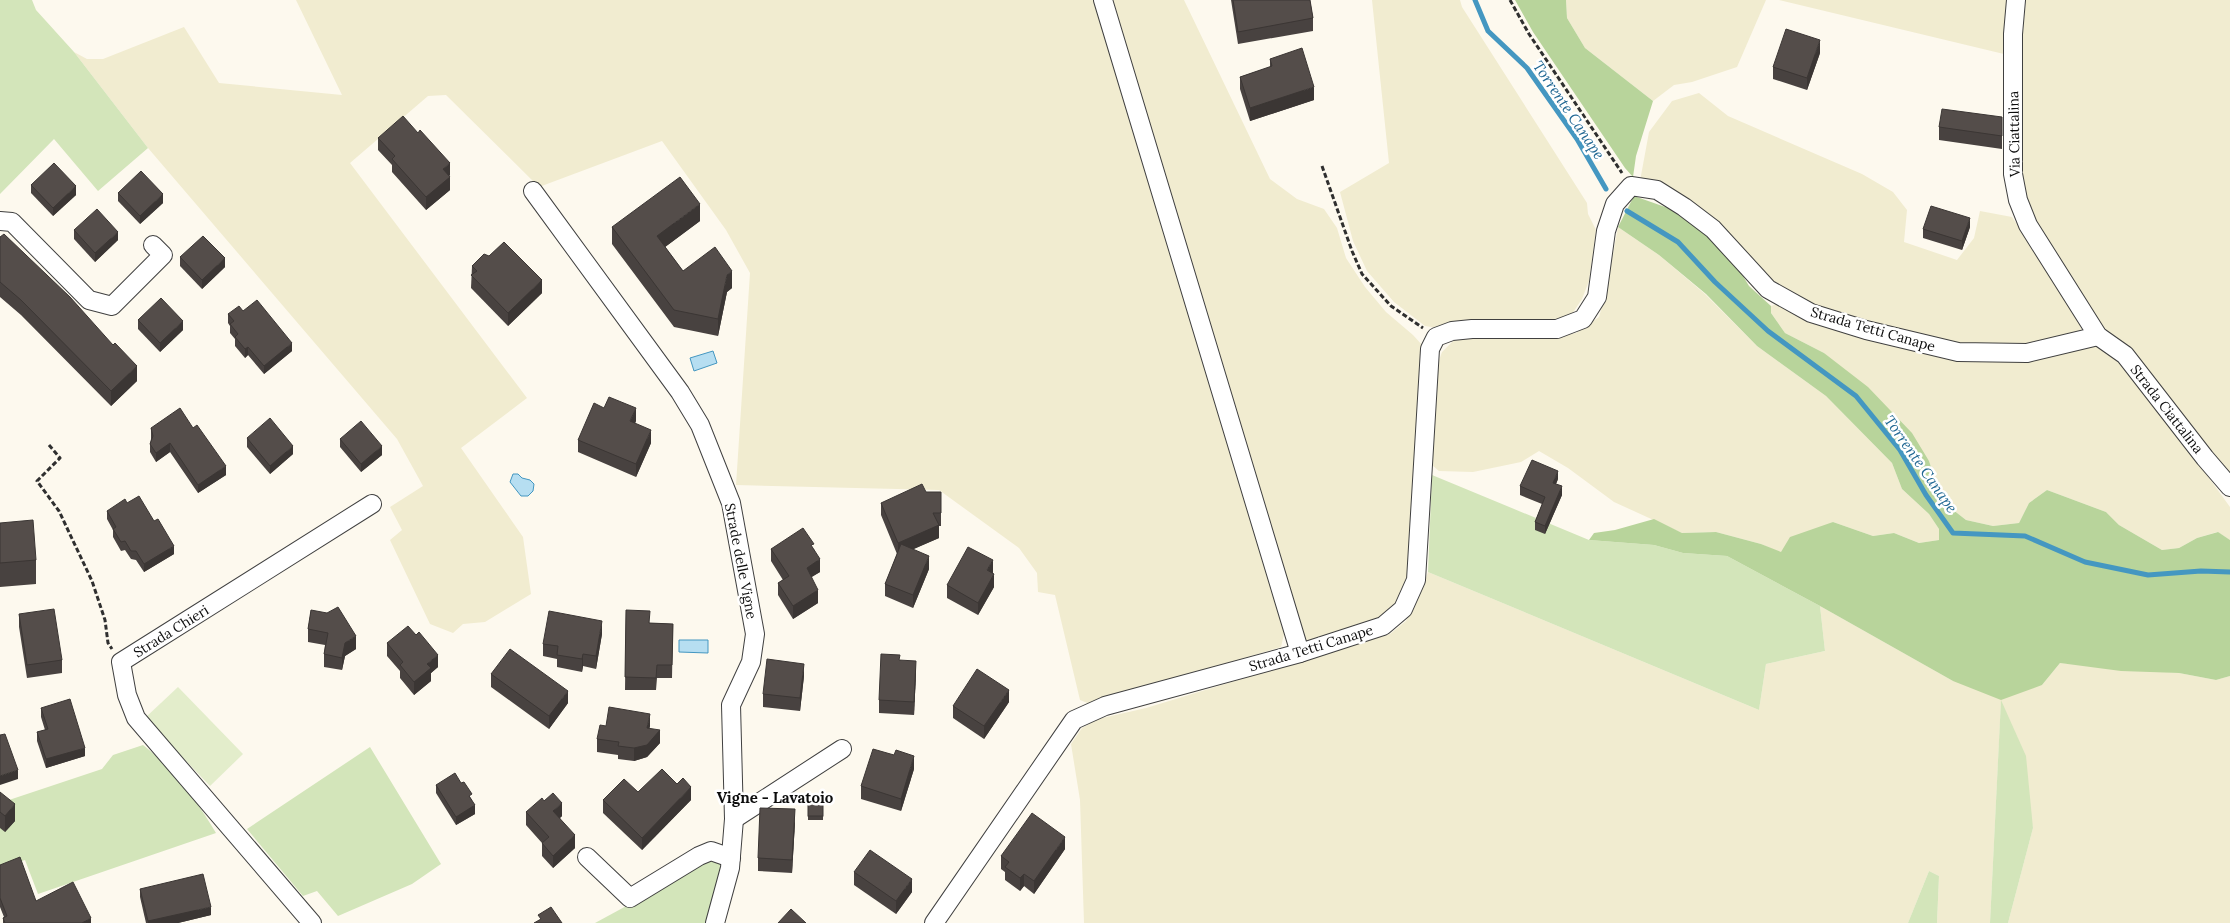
<svg xmlns="http://www.w3.org/2000/svg" width="2230" height="923" font-family="Lora,serif">
<rect width="100%" height="100%" fill="#fdf9ee"/>
<!-- farmland -->
<g fill="#f1ecd0">
<polygon points="296,0 1094,0 1285,630 1281,647 1090,704 1080,700 1055,595 1038,592 1037,573 1019,548 939,490 736,485 750,273 726,230 662,141 539,187 446,95 428,96 350,163 527,398 461,448 523,537 531,594 485,622 463,624 453,633 430,624 390,540 402,530 390,507 423,486 397,439 148,148 74,52 87,59 103,59 184,27 219,83 342,95"/>
<polygon points="1112,0 1184,0 1270,179 1297,199 1324,209 1337,228 1346,258 1365,287 1386,312 1413,335 1423,346 1411,576 1394,608 1381,618 1311,642 1305,640"/>
<polygon points="1372,0 1460,0 1462,7 1587,203 1588,214 1596,230 1589,281 1582,299 1570,317 1555,325 1438,328 1425,326 1394,302 1367,271 1353,241 1340,192 1389,163"/>
<polygon points="1566,0 1766,0 1737,67 1692,82 1674,85 1653,101 1585,48 1567,18"/>
<polygon points="1779,0 2010,0 2008,55"/>
<polygon points="2026,0 2230,0 2230,480 2106,333 2036,224 2023,198 2018,172 2018,88"/>
<polygon points="1699,93 1728,116 1862,174 1893,192 1907,210 1904,242 1957,260 1974,238 1980,211 2012,217 2079,317 2081,329 2076,333 2023,348 1948,343 1863,323 1791,298 1640,181 1649,132 1672,101"/>
<polygon points="1618,227 1659,255 1705,294 1757,346 1826,396 1892,463 1902,489 1929,514 1939,529 1939,540 1919,543 1894,533 1873,536 1833,522 1781,553 1761,544 1716,532 1682,533 1614,502 1568,468 1539,451 1521,462 1473,472 1439,471 1432,465 1437,366 1442,352 1453,341 1472,336 1549,337 1576,333 1599,317 1606,292"/>
<polygon points="1780,303 1956,356 2096,345 2111,351 2134,374 2230,507 2230,540 2217,532 2197,538 2179,548 2162,550 2119,525 2106,512 2047,490 2029,503 2019,523 1993,526 1966,520 1943,502 1929,461 1824,353 1785,333 1771,313 1771,306"/>
<polygon points="1428,572 1759,710 1766,664 1825,651 1820,606 1953,681 2042,685 2060,663 2179,673 2216,680 2230,676 2230,923 2008,923 2033,828 2001,702 1990,923 1937,923 1939,876 1929,871 1908,923 1084,923 1080,800 1071,744 1082,728 1098,719 1146,708 1390,634 1406,621 1420,595"/>
</g>
<!-- green -->
<g fill="#d3e5ba">
<polygon points="0,0 32,0 36,10 74,52 148,148 98,191 54,139 0,194"/>
<polygon points="1432,475 1589,540 1654,545 1683,553 1727,556 1820,606 1825,651 1766,664 1759,710 1428,572"/>
<polygon points="2001,700 2026,756 2033,828 2008,923 1990,923"/>
<path d="M143,745c31,25 53,54 73,88l-178,61 -13,-34 -25,8v-65l102,-34 11,-14z"/>
<polygon points="370,747 441,864 412,884 338,916 317,891 303,896 247,829"/>
<polygon points="713,859 723,864 710,923 595,923"/>
<polygon points="1929,871 1939,876 1937,923 1908,923"/>
</g>
<!-- forest -->
<g fill="#b8d49b">
<polygon points="1515,0 1566,0 1567,18 1585,48 1653,101 1636,156 1633,177 1625,168 1533,32"/>
<polygon points="1634,196 1668,208 1702,231 1737,266 1749,286 1771,306 1771,313 1785,333 1824,353 1868,387 1912,433 1929,461 1943,502 1966,520 1993,526 2019,523 2029,503 2047,490 2106,512 2119,525 2162,550 2179,548 2197,538 2218,532 2230,540 2230,676 2216,680 2179,673 2121,671 2060,663 2042,685 2001,700 1953,681 1820,606 1727,556 1683,553 1654,545 1589,540 1594,533 1615,530 1654,519 1682,533 1716,532 1761,544 1781,552 1790,537 1833,522 1873,536 1894,533 1919,543 1939,540 1939,529 1929,514 1902,489 1892,463 1826,396 1757,346 1706,294 1659,255 1618,227"/>
</g>
<!-- pitch -->
<polygon fill="#e3edcb" points="178,687 243,754 210,786 145,718"/>
<!-- water -->
<g fill="#b6def1" stroke="#4497c1">
<polygon points="713,351 717,363 694,371 690,358"/>
<polygon points="513,474 518,474 522,478 530,480 534,484 533,491 528,496 521,496 510,482"/>
<polygon points="679,640 708,640 708,653 679,652"/>
</g>
<g fill="none" stroke-linecap="round" stroke-linejoin="round">
<!-- stream -->
<g stroke="#4497c1" stroke-width="5">
<polyline points="1475,0 1488,31 1527,68 1577,139 1606,189"/>
<polyline points="1627,211 1678,242 1715,282 1768,331 1856,396 1900,450 1926,495 1953,533 2025,536 2085,562 2148,575 2201,571 2230,572"/>
</g>
<!-- minor casing -->
<g stroke="#404040" stroke-width="20">
<g id="minor">
<polyline points="1103,0 1300,653"/>
<polyline points="2016,0 2013,34 2013,174 2018,200 2028,225 2098,336 2125,355 2205,458 2230,487"/>
<polyline points="533,191 680,392 700,425 731,503 755,634 751,662 731,705 734,819 730,868 715,923"/>
<polyline points="0,221 12,222 89,300 112,306 163,255 153,245"/>
<polyline points="734,819 842,749"/>
<polyline points="587,857 630,898 699,856 711,851 731,858"/>
<polyline points="312,923 136,718 127,695 121,662 372,504"/>
<polyline points="934,923 1074,720 1105,706 1300,653 1383,626 1403,609 1416,580 1430,349 1436,337 1452,331 1472,329 1557,329 1583,319 1597,297 1606,231 1615,204 1631,186 1657,190 1684,207 1713,229 1768,289 1811,313 1866,330 1958,352 2027,353 2098,336"/>
</g>
</g>
<!-- path -->
<g stroke="#2f2f2f" stroke-width="3" stroke-dasharray="5 2.5" stroke-linecap="butt">
<polyline points="1510,0 1529,34 1622,173"/>
<polyline points="1322,166 1352,251 1362,274 1391,306 1423,328"/>
<polyline points="49,445 60,458 37,481 59,511 92,581 105,620 108,643 112,649"/>
</g>
<!-- minor -->
<use href="#minor" stroke="#fff" stroke-width="18"/>
</g>
<!-- wall -->
<g fill="#484240">
<polygon points="1231,0 1310,0 1313,18 1313,31 1238,44"/>
<polygon points="1820,53 1807,90 1773,79 1773,67"/>
<polygon points="1270,59 1314,100 1250,121 1240,89 1240,77 1270,67"/>
<polygon points="2002,117 2002,149 1939,140 1939,127"/>
<polygon points="378,138 450,175 449,176 450,190 426,210 392,172 392,165 378,150"/>
<polygon points="31,185 76,195 53,216 31,193"/>
<polygon points="118,193 163,203 140,224 118,201"/>
<polygon points="700,221 665,247 683,271 732,288 727,292 718,336 674,327 612,244 612,227"/>
<polygon points="1970,227 1962,250 1923,238 1923,229"/>
<polygon points="74,230 118,240 95,262 74,239"/>
<polygon points="0,237 137,381 111,406 21,315 0,297"/>
<polygon points="180,257 225,267 202,289 180,266"/>
<polygon points="472,266 542,293 508,326 471,288"/>
<polygon points="243,311 292,351 264,374 248,355 245,358 235,346 235,339 230,333 230,326 228,323 228,314"/>
<polygon points="138,320 183,330 160,352 138,329"/>
<polygon points="636,421 635,423 651,443 636,477 578,452 578,440"/>
<polygon points="151,428 226,475 198,493 170,452 156,462 150,452 150,444 151,439"/>
<polygon points="247,438 293,454 270,474 247,447"/>
<polygon points="340,439 382,455 361,472 340,447"/>
<polygon points="1558,479 1556,484 1562,495 1545,534 1535,530 1535,522 1542,504 1520,495 1520,486"/>
<polygon points="926,492 941,492 941,526 939,526 939,538 913,549 929,569 913,608 885,596 885,584 897,554 881,515 881,503"/>
<polygon points="127,503 174,554 144,572 136,560 131,559 125,550 121,551 113,537 113,530 107,519 107,511"/>
<polygon points="0,523 36,560 36,584 0,587"/>
<polygon points="771,549 814,549 820,572 811,577 818,603 793,619 778,595 778,583 783,580 771,561"/>
<polygon points="992,573 994,587 978,615 947,598 947,585 993,573"/>
<polygon points="311,610 356,649 345,656 342,670 324,667 324,654 325,645 308,642 308,629"/>
<polygon points="626,610 650,623 673,624 672,678 657,678 656,690 625,690"/>
<polygon points="19,614 62,660 62,673 27,678 19,627"/>
<polygon points="602,634 596,669 583,666 582,672 557,667 557,659 543,656 543,644"/>
<polygon points="387,643 438,667 431,673 431,681 414,695 400,678 400,671 387,656"/>
<polygon points="900,660 916,673 914,715 879,713 879,700"/>
<polygon points="491,674 568,703 549,729 491,687"/>
<polygon points="804,676 800,711 763,707 763,694"/>
<polygon points="1009,702 984,739 953,718 953,706"/>
<polygon points="41,708 85,756 46,768 37,741 37,732 45,730 41,717"/>
<polygon points="606,726 650,726 649,728 660,743 647,757 634,761 618,759 618,755 597,752 597,739"/>
<polygon points="914,769 901,811 861,799 861,786"/>
<polygon points="461,783 472,800 475,814 456,825 436,793 436,785"/>
<polygon points="0,792 15,821 5,832 0,828"/>
<polygon points="638,792 691,800 642,850 603,813 603,800"/>
<rect x="808" y="800" width="15" height="20"/>
<polygon points="544,801 562,816 560,818 575,848 553,868 542,856 542,843 526,825 526,812"/>
<polygon points="795,822 792,873 758,871 758,858"/>
<polygon points="1065,849 1034,894 1024,886 1020,891 1005,880 1005,872 1001,869 1001,856"/>
<polygon points="0,865 36,901 91,923 3,923 3,918 4,917 0,907"/>
<polygon points="854,872 912,892 896,914 854,885"/>
<polygon points="140,889 211,915 178,923 146,923 140,897"/>
</g>
<!-- shaded-wall -->
<g fill="#3b3634">
<polygon points="1820,40 1820,53 1807,90 1807,78"/>
<polygon points="1314,87 1314,100 1250,121 1250,108"/>
<polygon points="450,163 450,175 443,182 443,169"/>
<polygon points="450,177 450,190 426,210 426,197"/>
<polygon points="76,186 76,195 53,216 53,208"/>
<polygon points="163,194 163,203 140,224 140,216"/>
<polygon points="700,204 700,221 657,253 657,236"/>
<polygon points="1970,218 1970,227 1962,250 1962,241"/>
<polygon points="118,232 118,240 95,262 95,253"/>
<polygon points="225,258 225,267 202,289 202,280"/>
<polygon points="732,271 732,288 727,292 718,336 718,319 727,275"/>
<polygon points="542,280 542,293 508,326 508,313"/>
<polygon points="183,321 183,330 160,352 160,343"/>
<polygon points="292,343 292,351 264,374 264,366"/>
<polygon points="248,347 248,355 245,358 245,349"/>
<polygon points="137,366 137,381 111,406 111,391"/>
<polygon points="636,408 636,421 630,434 630,421"/>
<polygon points="651,430 651,443 636,477 636,464"/>
<polygon points="170,443 170,452 156,462 156,453"/>
<polygon points="293,446 293,454 270,474 270,466"/>
<polygon points="382,446 382,455 361,472 361,464"/>
<polygon points="226,466 226,475 198,493 198,485"/>
<polygon points="1558,471 1558,479 1553,491 1553,483"/>
<polygon points="1562,486 1562,495 1545,534 1545,526"/>
<polygon points="939,525 939,538 898,556 898,543"/>
<polygon points="174,546 174,554 144,572 144,564"/>
<polygon points="929,556 929,569 913,608 913,595"/>
<polygon points="820,559 820,572 807,580 807,568"/>
<polygon points="993,560 993,573 987,583 987,570"/>
<polygon points="994,574 994,587 978,615 978,603"/>
<polygon points="818,590 818,603 793,619 793,606"/>
<polygon points="602,621 602,634 596,669 596,656"/>
<polygon points="356,636 356,649 345,656 342,670 342,658 345,643"/>
<polygon points="583,654 583,666 582,672 582,659"/>
<polygon points="438,655 438,667 431,673 431,681 414,695 414,682 427,664"/>
<polygon points="916,661 916,673 914,715 914,702"/>
<polygon points="804,664 804,676 800,711 800,698"/>
<polygon points="1009,690 1009,702 984,739 984,726"/>
<polygon points="568,691 568,703 549,729 549,716"/>
<polygon points="650,714 650,726 647,741 647,728"/>
<polygon points="660,730 660,743 647,757 634,761 634,748"/>
<polygon points="85,748 85,756 46,768 46,759"/>
<polygon points="914,756 914,769 901,811 901,799"/>
<polygon points="18,770 18,779 0,785 0,776"/>
<polygon points="691,787 691,800 642,850 642,838"/>
<polygon points="562,803 562,816 553,824 553,811"/>
<polygon points="15,804 15,821 5,832 5,816"/>
<polygon points="475,805 475,814 456,825 456,817"/>
<polygon points="795,809 795,822 792,873 792,860"/>
<polygon points="575,835 575,848 553,868 553,856"/>
<polygon points="1065,837 1065,849 1034,894 1034,881"/>
<polygon points="1024,874 1024,886 1020,891 1020,878"/>
<polygon points="912,879 912,892 896,914 896,901"/>
<polygon points="211,907 211,915 178,923 148,923 148,921"/>
<polygon points="91,918 91,923 82,923"/>
</g>
<!-- building -->
<g fill="#544d4a" stroke="#3b3634">
<polygon points="1233,0 1310,0 1313,18 1238,32"/>
<polygon points="1786,29 1820,40 1807,78 1773,67"/>
<polygon points="1302,48 1314,87 1250,108 1240,77 1272,66 1270,59"/>
<polygon points="1942,109 2002,117 2002,136 1939,127"/>
<polygon points="403,116 418,133 420,130 450,163 443,169 450,177 426,197 392,159 395,156 378,138"/>
<polygon points="54,163 76,186 53,208 31,185"/>
<polygon points="141,171 163,194 140,216 118,193"/>
<polygon points="680,177 700,204 657,236 683,271 715,247 732,271 727,275 718,319 674,310 612,227"/>
<polygon points="1931,206 1970,218 1962,241 1923,229"/>
<polygon points="97,209 118,232 95,253 74,230"/>
<polygon points="4,234 70,297 113,345 115,343 137,366 111,391 21,300 0,282 0,237"/>
<polygon points="203,236 225,258 202,280 180,257"/>
<polygon points="504,242 542,280 508,313 471,275 477,271 472,266 484,254 489,256"/>
<polygon points="161,298 183,321 160,343 138,320"/>
<polygon points="257,300 292,343 264,366 248,347 245,349 235,337 238,334 230,324 234,321 228,314 239,306 243,311"/>
<polygon points="609,397 636,408 630,421 651,430 636,464 578,440 594,403 604,408"/>
<polygon points="180,408 193,428 197,425 226,466 198,485 170,443 156,453 150,444 153,436 151,428"/>
<polygon points="270,418 293,446 270,466 247,438"/>
<polygon points="361,421 382,446 361,464 340,439"/>
<polygon points="1532,460 1558,471 1553,483 1562,486 1545,526 1535,522 1545,497 1520,486"/>
<polygon points="922,484 926,492 941,492 941,513 933,513 939,525 898,543 881,503"/>
<polygon points="139,496 154,521 158,519 174,546 144,564 136,551 131,551 125,541 121,542 113,529 116,527 107,511 125,499 127,503"/>
<polygon points="33,520 36,560 0,563 0,523"/>
<polygon points="803,528 814,544 811,545 820,559 807,568 818,590 793,606 778,583 789,576 771,549"/>
<polygon points="901,544 929,556 913,595 885,584"/>
<polygon points="968,547 993,560 987,570 994,574 978,603 947,585"/>
<polygon points="338,607 356,636 345,643 342,658 324,654 328,633 308,629 311,610 327,613"/>
<polygon points="54,609 62,660 27,665 19,614"/>
<polygon points="626,610 650,611 649,623 673,624 672,665 657,665 656,678 625,677"/>
<polygon points="549,611 602,621 596,656 583,654 582,659 557,655 558,646 543,644"/>
<polygon points="408,626 416,635 419,632 438,655 427,664 431,668 414,682 400,665 403,662 387,643"/>
<polygon points="510,649 568,691 549,716 491,674"/>
<polygon points="881,654 900,655 899,660 916,661 914,702 879,700"/>
<polygon points="767,659 804,664 800,698 763,694"/>
<polygon points="977,669 1009,690 984,726 953,706"/>
<polygon points="70,699 85,748 46,759 37,732 48,729 41,708"/>
<polygon points="609,707 650,714 647,728 660,730 647,745 634,748 618,746 619,742 597,739 600,725 606,726"/>
<polygon points="5,734 18,770 0,776 0,735"/>
<polygon points="873,749 894,755 896,750 914,756 901,799 861,786"/>
<polygon points="662,769 677,784 683,778 691,787 642,838 603,800 624,779 638,792"/>
<polygon points="455,773 461,783 464,782 472,794 469,796 475,805 456,817 436,785"/>
<polygon points="0,792 15,804 5,816 0,812"/>
<polygon points="553,793 562,803 553,811 575,835 553,856 542,843 549,837 526,812 542,798 544,801"/>
<rect x="808" y="800" width="15" height="16"/>
<polygon points="760,808 795,809 792,860 758,858"/>
<polygon points="1032,813 1065,837 1034,881 1024,874 1020,878 1005,867 1009,862 1001,856"/>
<polygon points="870,850 912,879 896,901 854,872"/>
<polygon points="20,857 36,901 73,882 91,918 82,923 5,923 3,918 7,916 0,898 0,865"/>
<polygon points="203,874 211,907 148,921 140,889"/>
<polygon points="551,907 562,923 534,923 541,919 538,915"/>
<polygon points="791,909 806,923 778,923"/>
</g>
<g text-anchor="middle" dominant-baseline="central" stroke-width="5" stroke-linejoin="round" paint-order="stroke">
<!-- street labels -->
<g font-size="14" fill="#0d0d0d" stroke="#fff">
<text transform="translate(2014 134) rotate(-91)">Via Ciattalina</text>
<text transform="translate(1873 329) rotate(16)">Strada Tetti Canape</text>
<text transform="translate(2167 409) rotate(52)">Strada Ciattalina</text>
<text transform="translate(741 561) rotate(79)">Strade delle Vigne</text>
<text transform="translate(171 631) rotate(-32)">Strada Chieri</text>
<text transform="translate(1311 648) rotate(-17)">Strada Tetti Canape</text>
</g>
<!-- water labels -->
<g font-size="15" font-style="italic" fill="#216893" stroke="#fff">
<text transform="translate(1569 110) rotate(56)">Torrente Canape</text>
<text transform="translate(1921 464) rotate(55)">Torrente Canape</text>
</g>
<!-- neighbourhood labels -->
<g font-size="15" font-weight="bold" fill="#0d0d0d" stroke="#fff">
<text x="775" y="797">Vigne - Lavatoio</text>
</g>
</g>
</svg>
